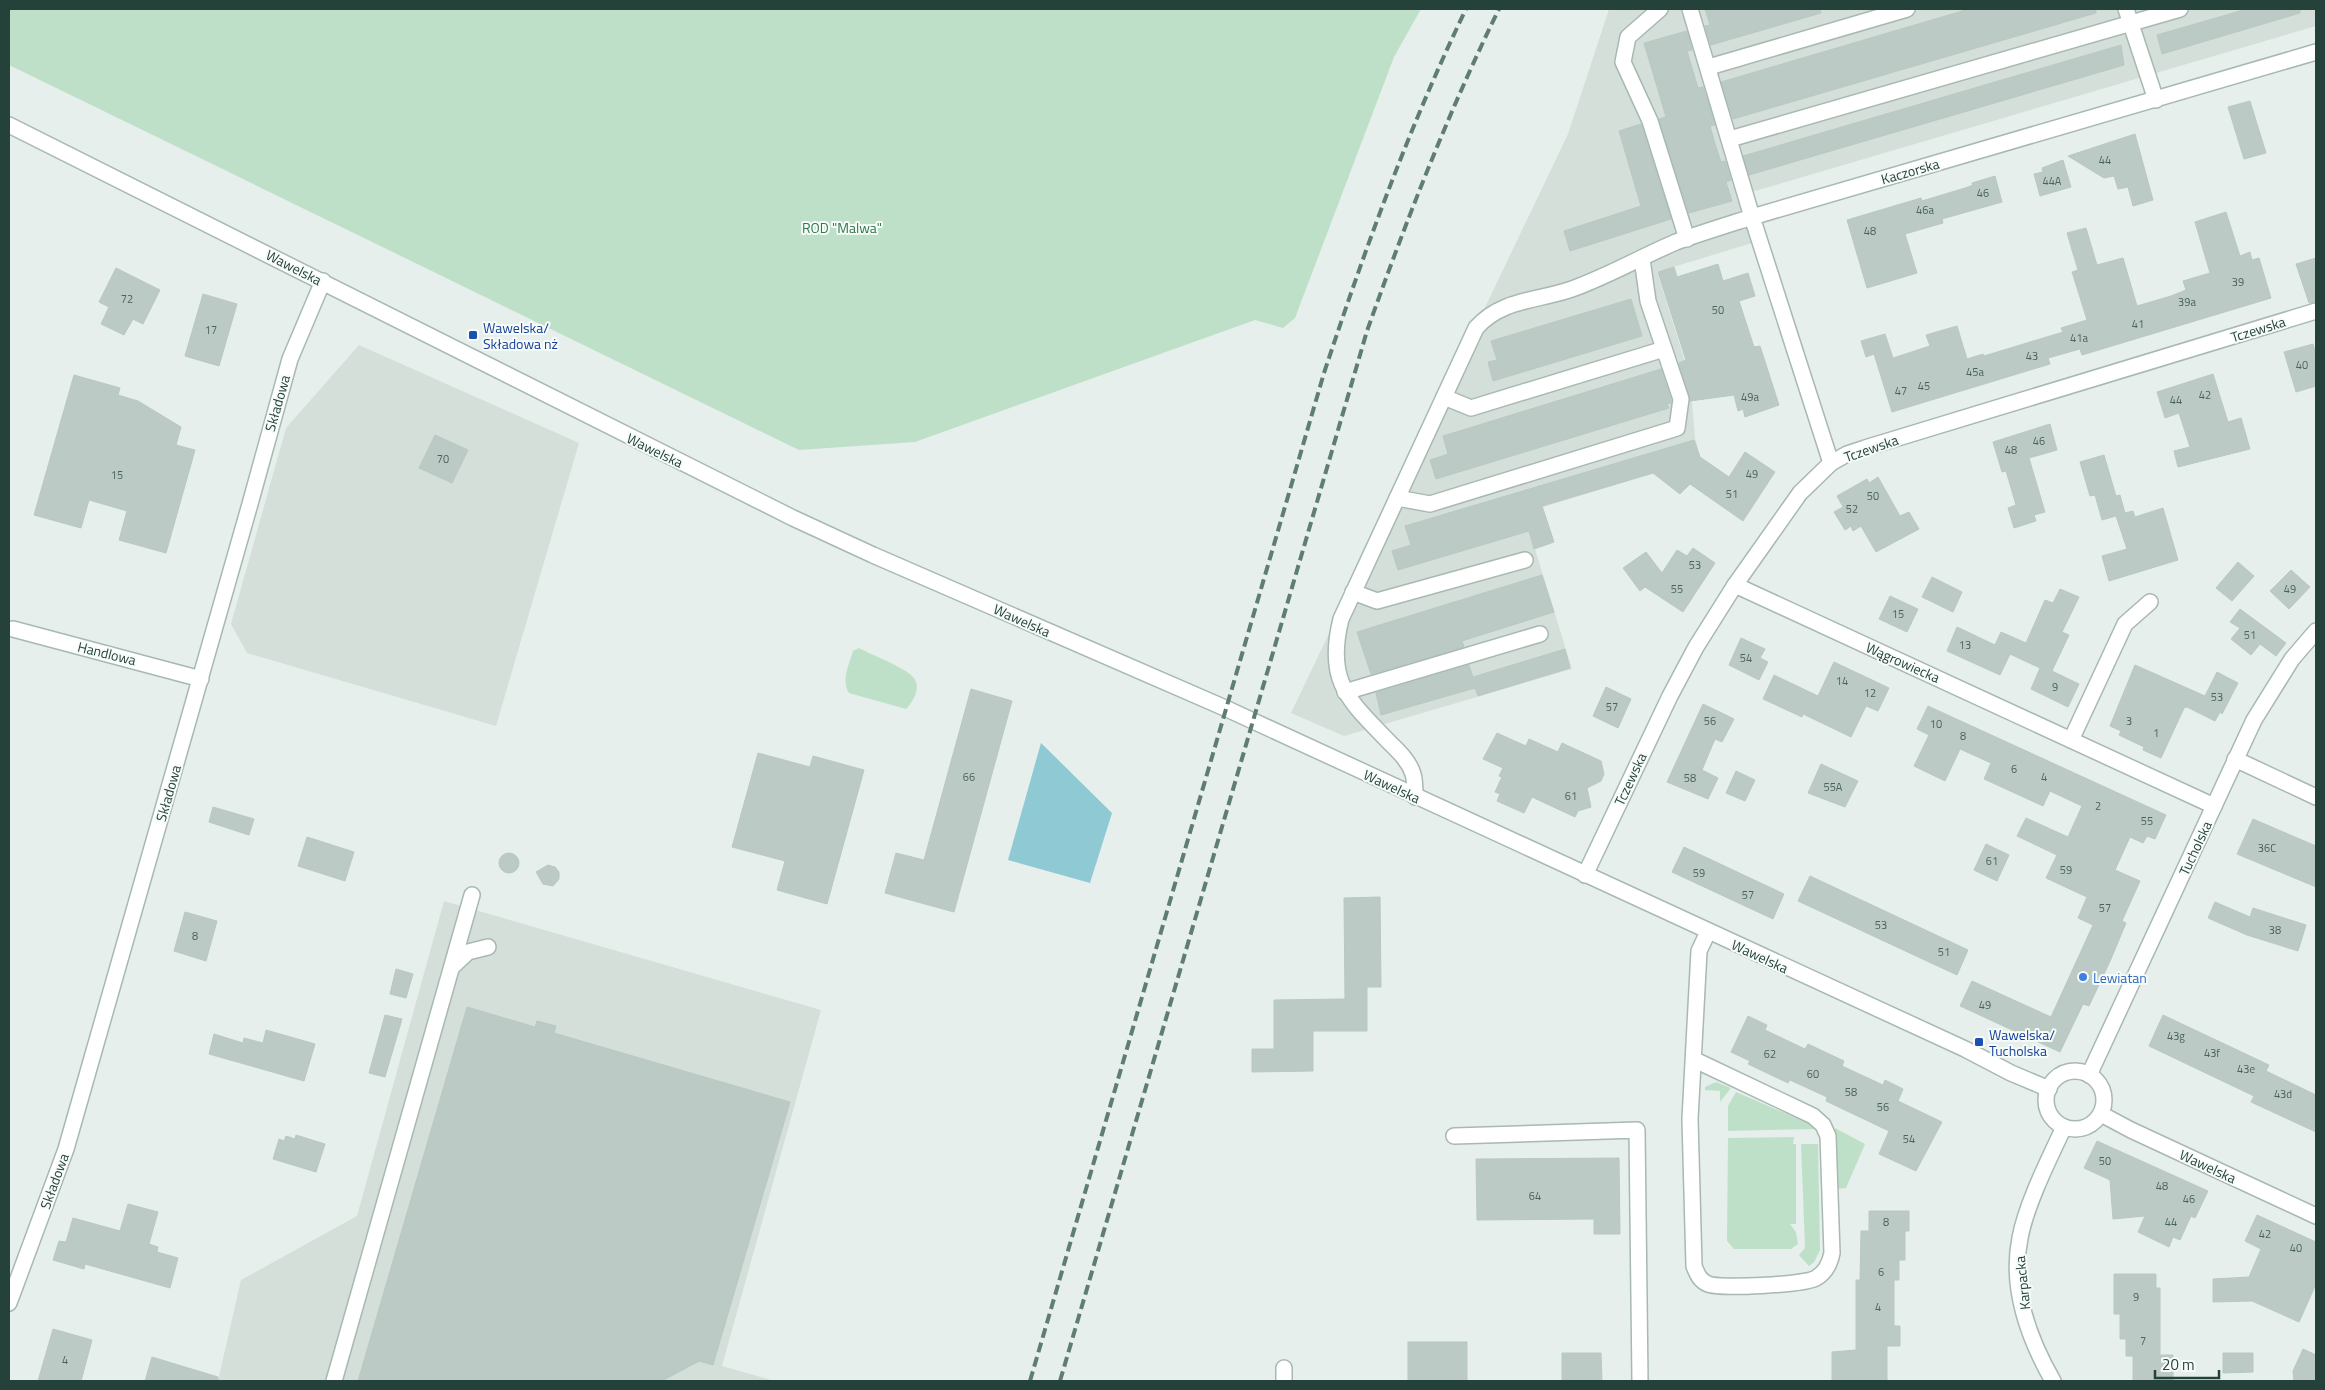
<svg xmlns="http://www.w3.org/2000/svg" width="2325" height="1390" font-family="'Titillium Web',sans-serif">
<rect width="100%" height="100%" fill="#e6efeb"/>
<!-- built -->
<g fill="#d4dfda">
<polygon points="1609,9 2316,9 2316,26 1738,196 1752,243 1657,272 1690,377 1695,438 1701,459 1543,507 1554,542 1535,549 1572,669 1344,736 1291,713 1568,134"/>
<polygon points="359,345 579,443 496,726 247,653 231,624 286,428"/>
<polygon points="444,901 821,1010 722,1366 775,1381 218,1381 241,1280 357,1216"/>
</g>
<!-- green -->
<g fill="#bfe0c8">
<polygon points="9,9 1421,9 1394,57 1295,318 1283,328 1255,320 915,442 799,450 9,65"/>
<path d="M859,648c13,7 42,18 52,27 12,10 3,26 -5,34l-57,-16c-8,-13 0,-28 4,-42z"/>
<polygon points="1716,1082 1731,1088 1720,1102 1720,1091 1705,1090 1705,1087"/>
<polygon points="1736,1092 1815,1126 1816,1129 1728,1131 1728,1106"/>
<polygon points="1835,1128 1865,1144 1846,1188 1836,1189"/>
<polygon points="1794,1137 1793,1144 1796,1144 1796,1224 1790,1224 1796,1232 1798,1244 1791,1249 1734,1249 1727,1241 1728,1138"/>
<polygon points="1801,1144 1818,1144 1820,1250 1814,1262 1809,1266 1799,1255 1805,1248"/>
</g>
<!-- water -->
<polygon fill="#8ec9d4" points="1041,743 1112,813 1090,883 1008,860"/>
<!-- building -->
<g fill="#bbcac4" stroke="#b8c9c2">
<polygon points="1705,9 1820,9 1821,13 1711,45 1705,26 1710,25"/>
<polygon points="1969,9 2096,9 2096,13 1733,119 1721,82"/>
<polygon points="2247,9 2300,9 2300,13 2162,54 2157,35"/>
<polygon points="1687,31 1692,50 1687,51 1698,88 1703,87 1715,125 1710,126 1715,144 1721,162 1725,161 1731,180 1726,182 1732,201 1689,213 1659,119 1666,117 1644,43"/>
<polygon points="2121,45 2124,65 1749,175 1743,156"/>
<polygon points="2250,101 2266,153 2244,159 2228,107"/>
<polygon points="1641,124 1671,219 1570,251 1564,231 1641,206 1619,131"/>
<polygon points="2135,134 2153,200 2133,206 2128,187 2118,189 2114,176 2104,178 2068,156"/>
<polygon points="2063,160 2071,187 2040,196 2034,174 2043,172 2042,168"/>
<polygon points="1995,176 2002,202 1942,219 1943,223 1905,234 1917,273 1867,288 1847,220 1921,198 1922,201 1965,188 1973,185 1972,183"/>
<polygon points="2226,212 2240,256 2250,252 2252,260 2259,258 2271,298 2082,355 2080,349 2048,358 2050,364 1892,412 1874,354 1866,357 1861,341 1885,334 1893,358 1930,346 1926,335 1957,326 1967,359 1983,354 1984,356 2063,332 2061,328 2087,320 2072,272 2078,270 2067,233 2086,228 2097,265 2123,258 2137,306 2171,296 2186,290 2183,281 2210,273 2195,222"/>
<polygon points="2316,258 2316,302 2309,303 2296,264"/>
<polygon points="1718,264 1723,281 1748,273 1755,296 1739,301 1754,347 1760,346 1779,405 1745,417 1743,409 1738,411 1734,395 1690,401 1679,363 1686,360 1658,272 1674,267 1677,277"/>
<polygon points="116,268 160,290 143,324 133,319 124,335 101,324 109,307 99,302"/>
<polygon points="203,294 237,304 219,366 185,356"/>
<polygon points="1631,299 1642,336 1493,381 1488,362 1497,360 1491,341"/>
<polygon points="2313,344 2316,355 2316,386 2296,392 2284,352"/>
<polygon points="1661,369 1671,400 1671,403 1667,404 1669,408 1436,479 1430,460 1448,454 1443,436"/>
<polygon points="2213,374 2228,422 2241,418 2250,449 2178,467 2174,451 2190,447 2179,413 2165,418 2157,392"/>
<polygon points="74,375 120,388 118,395 138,401 181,427 176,445 195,450 166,553 119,540 127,511 89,500 81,528 34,515"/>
<polygon points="2050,424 2057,450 2029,458 2045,512 2034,515 2036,521 2014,528 2008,508 2016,505 2006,471 2002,472 1993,442"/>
<polygon points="435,435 468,450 452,483 419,468"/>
<polygon points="1694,440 1700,457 1729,477 1745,452 1775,472 1743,521 1690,484 1680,494 1653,473 1542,506 1554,542 1534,549 1529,531 1398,570 1392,551 1411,545 1405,526"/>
<polygon points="2104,455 2116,496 2120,495 2125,513 2133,511 2135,517 2163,508 2178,560 2109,581 2102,556 2127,549 2116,516 2102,520 2095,495 2090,496 2080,462"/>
<polygon points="1878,477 1900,516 1909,512 1919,529 1876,552 1861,526 1853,531 1851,526 1845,530 1834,512 1843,507 1837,496 1867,479 1869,483"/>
<polygon points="1693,548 1715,563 1683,612 1645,587 1640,591 1623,568 1646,552 1662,573 1677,550 1687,556"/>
<polygon points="2238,562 2254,576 2232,601 2216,588"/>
<polygon points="2291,570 2310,587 2289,609 2270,591"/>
<polygon points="1542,575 1554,612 1462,641 1464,647 1371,674 1357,632"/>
<polygon points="1932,577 1962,592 1953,612 1922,597"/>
<polygon points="2060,589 2079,597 2062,632 2069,635 2052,671 2079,684 2068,707 2031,689 2040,668 2010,654 2000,675 1947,651 1957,627 1995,645 2001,632 2026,643 2045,600 2053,603"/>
<polygon points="1890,596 1918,609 1907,632 1879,619"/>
<polygon points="2240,609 2286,643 2276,656 2260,644 2251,655 2231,639 2240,628 2230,622"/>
<polygon points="1741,638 1765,649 1760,658 1768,662 1759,680 1729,665"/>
<polygon points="1565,649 1570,668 1478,696 1475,688 1381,715 1376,693 1469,665 1473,677"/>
<polygon points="1834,662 1889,688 1878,711 1866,706 1851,737 1803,714 1802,717 1763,699 1774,675 1818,696"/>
<polygon points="2135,665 2205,696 2217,672 2238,683 2222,714 2220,712 2215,721 2187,707 2184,708 2161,758 2143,750 2144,747 2119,735 2121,731 2110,726"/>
<polygon points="1606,687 1631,699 1618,728 1593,716"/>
<polygon points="971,689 1012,701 954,912 885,893 896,853 924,860"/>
<polygon points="1703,704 1734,719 1722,742 1715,739 1702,770 1718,778 1708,799 1667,782"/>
<polygon points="1928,706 2166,815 2155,839 2147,836 2143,843 2130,837 2115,870 2140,881 2122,921 2126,923 2111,959 2089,1006 2083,1004 2060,1052 1960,1006 1972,981 2051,1017 2093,925 2078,918 2087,897 2046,878 2057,855 2017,836 2026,818 2068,837 2082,806 2050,791 2043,806 1984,779 1991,763 1960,749 1945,781 1914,766 1929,735 1917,729"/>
<polygon points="1497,733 1526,746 1529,739 1558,752 1562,743 1601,761 1604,774 1601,781 1587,788 1591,807 1578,811 1575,817 1532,797 1524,813 1497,801 1500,794 1495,792 1502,777 1499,776 1503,768 1483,759"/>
<polygon points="758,753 810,767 813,756 864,770 827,904 777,890 785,861 732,847"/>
<polygon points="1821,764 1858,781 1845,807 1808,793"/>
<polygon points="1736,771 1755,780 1745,801 1726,793"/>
<polygon points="213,807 254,819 249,835 209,822"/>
<polygon points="2253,819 2316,846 2316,887 2237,854"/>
<polygon points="307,837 354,852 345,881 298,866"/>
<polygon points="1986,844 2009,855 1997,881 1974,870"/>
<polygon points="1684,847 1784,894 1773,919 1672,872"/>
<circle cx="509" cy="863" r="10"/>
<polygon points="548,865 555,867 559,872 559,879 553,886 543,884 536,872"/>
<polygon points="1810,876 1968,950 1957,975 1798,901"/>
<polygon points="1380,897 1381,987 1367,987 1367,1031 1313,1031 1313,1071 1252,1072 1252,1049 1274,1049 1274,1000 1345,999 1344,898"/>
<polygon points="2215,902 2250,917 2253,908 2306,925 2298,951 2247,935 2208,918"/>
<polygon points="185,912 217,921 206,961 174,951"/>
<polygon points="396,969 413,974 406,998 390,994"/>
<polygon points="467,1007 535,1027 537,1021 556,1026 554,1033 790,1102 713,1365 699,1361 662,1381 358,1381"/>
<polygon points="385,1015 402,1019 385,1077 369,1073"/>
<polygon points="2163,1015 2269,1065 2266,1071 2316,1095 2316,1132 2251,1102 2254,1096 2149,1046"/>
<polygon points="1748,1016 1767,1025 1765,1030 1805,1049 1808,1044 1844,1061 1842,1066 1883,1085 1885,1080 1903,1089 1898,1101 1942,1122 1916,1171 1879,1154 1889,1131 1826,1101 1827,1097 1790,1080 1788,1083 1748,1064 1750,1061 1731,1052"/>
<polygon points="266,1030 315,1044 304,1081 209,1054 214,1034 243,1043 244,1038 263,1043"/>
<polygon points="296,1135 325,1144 316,1172 273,1159 279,1139 284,1141 286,1136 295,1139"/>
<polygon points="2097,1141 2208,1191 2195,1218 2191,1216 2180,1240 2173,1237 2169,1247 2138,1232 2145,1216 2113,1219 2110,1180 2084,1168"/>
<polygon points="1619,1158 1620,1234 1594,1234 1594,1219 1477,1220 1476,1159"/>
<polygon points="128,1204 158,1212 149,1244 158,1247 157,1252 178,1258 170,1288 85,1264 84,1269 53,1260 59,1241 66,1242 73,1218 120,1231"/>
<polygon points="1869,1211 1909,1211 1909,1231 1905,1231 1905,1260 1899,1260 1899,1280 1894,1280 1894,1326 1900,1326 1900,1346 1887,1346 1887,1381 1832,1381 1832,1352 1856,1350 1856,1280 1860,1280 1861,1231 1869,1231"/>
<polygon points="2257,1215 2316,1242 2316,1284 2299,1322 2252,1301 2213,1302 2213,1279 2249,1277 2261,1249 2245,1241"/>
<polygon points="2114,1274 2156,1274 2156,1288 2160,1288 2160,1355 2173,1355 2173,1381 2133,1381 2133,1356 2126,1356 2126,1339 2120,1339 2120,1314 2114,1314"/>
<polygon points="53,1329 92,1340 81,1381 38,1381"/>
<rect x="1408" y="1342" width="59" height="39"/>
<polygon points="2303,1349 2316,1355 2316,1381 2294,1381 2293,1371"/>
<polygon points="1562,1353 1601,1353 1602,1381 1562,1381"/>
<polygon points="2223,1353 2253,1353 2253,1372 2223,1373"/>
<polygon points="152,1357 218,1377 218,1381 145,1381"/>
</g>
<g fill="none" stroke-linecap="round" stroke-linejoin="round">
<!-- minor casing -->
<g stroke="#a8b8b2" stroke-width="18">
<g id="minor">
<polyline points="1660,9 1628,37 1623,62 1650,121 1687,239"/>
<polyline points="2126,9 2156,100"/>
<polyline points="1709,67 1907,9"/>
<polyline points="9,125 793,518 873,555 1225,708 1965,1049 2011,1073 2049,1089"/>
<polyline points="1730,139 2180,9"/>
<polyline points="1444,397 1471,408 1664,349"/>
<polyline points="1831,463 1752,217 2316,52"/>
<polyline points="1397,498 1430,504 1677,428 1681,399 1648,301 1642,259"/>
<polyline points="1735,585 2214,806"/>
<polyline points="1353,592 1377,601 1525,560"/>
<polyline points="13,629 201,679"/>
<polyline points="1345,692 1540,634"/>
<polyline points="2071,740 2125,624 2150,602"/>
<polyline points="2235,759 2316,797"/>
<path d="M1415,797c0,-8 0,-16 -2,-23 -4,-13 -14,-22 -23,-31 -40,-42 -65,-60 -49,-124l135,-291c25,-29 62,-27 96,-39 36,-13 69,-32 104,-47 25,-9 51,-17 76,-25l-62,-208"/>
<polyline points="1585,875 1670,696 1696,647 1735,585 1800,493 1831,463 1847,454 1865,448 2316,311"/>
<polyline points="452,967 468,952 488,947"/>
<path d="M1695,1060l118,56 10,9 5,11 4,117c-2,10 -7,20 -16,25 -11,7 -97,11 -108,6 -8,-3 -11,-10 -14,-18l-4,-147 9,-168 9,-19"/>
<circle cx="2075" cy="1100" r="29"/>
<polyline points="2089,1075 2254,720 2292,659 2316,631"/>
<polyline points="2101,1114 2131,1130 2316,1216"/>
<polyline points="1454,1136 1637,1130 1640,1381"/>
<polyline points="9,1303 66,1149 250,504 290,359 323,281"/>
<polyline points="1284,1368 1284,1381"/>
<polyline points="334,1381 472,895"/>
<path d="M2053,1381c-24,-42 -43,-94 -33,-143 6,-33 29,-79 44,-111"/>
</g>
</g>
<!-- minor -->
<use href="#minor" stroke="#fff" stroke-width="15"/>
<!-- rail -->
<g stroke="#5f7d75" stroke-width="4" stroke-dasharray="10 5" stroke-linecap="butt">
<path d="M1030,1381l294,-1008c41,-124 85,-246 142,-364"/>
<path d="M1060,1381l307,-1050c39,-110 81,-218 132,-322"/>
</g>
</g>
<!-- markers -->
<g fill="#1a4fb4" stroke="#f7fbf9" stroke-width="2">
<rect x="468" y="330" width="10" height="10" rx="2.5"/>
<rect x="1974" y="1037" width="10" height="10" rx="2.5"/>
</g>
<circle fill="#3f7fe0" stroke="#f7fbf9" stroke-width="2" cx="2083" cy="977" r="5"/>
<g text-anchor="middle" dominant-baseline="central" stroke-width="4" stroke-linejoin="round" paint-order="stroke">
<!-- number labels -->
<g font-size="11" fill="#4a645c">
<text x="2105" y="160">44</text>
<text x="2052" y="181">44A</text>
<text x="1983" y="193">46</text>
<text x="1925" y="210">46a</text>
<text x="1870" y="231">48</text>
<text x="2238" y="282">39</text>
<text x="127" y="299">72</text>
<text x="2187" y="302">39a</text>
<text x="1718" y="310">50</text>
<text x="2138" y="324">41</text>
<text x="211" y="330">17</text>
<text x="2079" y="338">41a</text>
<text x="2032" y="356">43</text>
<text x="2302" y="365">40</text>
<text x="1975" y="372">45a</text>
<text x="1924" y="386">45</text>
<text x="1901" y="391">47</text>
<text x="2205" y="395">42</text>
<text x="1750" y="397">49a</text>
<text x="2176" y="400">44</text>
<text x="2039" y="441">46</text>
<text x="2011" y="450">48</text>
<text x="443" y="459">70</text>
<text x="1752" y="474">49</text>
<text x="117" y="475">15</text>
<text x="1732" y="494">51</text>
<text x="1873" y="496">50</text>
<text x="1852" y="509">52</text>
<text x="1695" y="565">53</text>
<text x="1677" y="589">55</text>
<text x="2290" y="589">49</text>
<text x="1898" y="614">15</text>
<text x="2250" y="635">51</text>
<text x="1965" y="645">13</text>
<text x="1746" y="658">54</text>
<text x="1842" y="681">14</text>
<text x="2055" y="687">9</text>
<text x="1870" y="693">12</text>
<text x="2217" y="697">53</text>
<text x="1612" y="707">57</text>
<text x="1710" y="721">56</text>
<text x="2129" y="721">3</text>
<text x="1936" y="724">10</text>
<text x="2156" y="733">1</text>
<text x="1963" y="736">8</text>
<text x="2014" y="769">6</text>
<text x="969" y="777">66</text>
<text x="2044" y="777">4</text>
<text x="1690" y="778">58</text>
<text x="1833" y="787">55A</text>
<text x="1571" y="796">61</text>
<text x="2098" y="806">2</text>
<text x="2147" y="821">55</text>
<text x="2267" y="848">36C</text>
<text x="1992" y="861">61</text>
<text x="2066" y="870">59</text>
<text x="1699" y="873">59</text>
<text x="1748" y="895">57</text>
<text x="2105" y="908">57</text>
<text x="1881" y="925">53</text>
<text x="2275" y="930">38</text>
<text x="195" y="936">8</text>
<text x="1944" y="952">51</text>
<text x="1985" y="1005">49</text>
<text x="2176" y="1036">43g</text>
<text x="2212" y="1053">43f</text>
<text x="1770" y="1054">62</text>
<text x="2246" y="1069">43e</text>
<text x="1813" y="1074">60</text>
<text x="1851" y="1092">58</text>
<text x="2283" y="1094">43d</text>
<text x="1883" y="1107">56</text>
<text x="1909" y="1139">54</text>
<text x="2105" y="1161">50</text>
<text x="2162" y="1186">48</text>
<text x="1535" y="1196">64</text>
<text x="2189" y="1199">46</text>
<text x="1886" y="1222">8</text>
<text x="2171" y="1222">44</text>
<text x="2265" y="1234">42</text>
<text x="2296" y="1248">40</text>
<text x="1881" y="1272">6</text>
<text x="2136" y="1297">9</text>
<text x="1878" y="1307">4</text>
<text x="2143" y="1341">7</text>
<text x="65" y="1360">4</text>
</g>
<!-- street labels -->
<g font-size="14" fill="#24423a" stroke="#f7fbf9">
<text transform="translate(1910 171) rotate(-16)">Kaczorska</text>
<text transform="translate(294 267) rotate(27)">Wawelska</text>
<text transform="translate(2258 329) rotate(-17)">Tczewska</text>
<text transform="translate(277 403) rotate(-74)">Składowa</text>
<text transform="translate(1871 448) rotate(-19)">Tczewska</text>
<text transform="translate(655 450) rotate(26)">Wawelska</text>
<text transform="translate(1022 620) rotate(24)">Wawelska</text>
<text transform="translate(107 653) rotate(14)">Handlowa</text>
<text transform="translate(1903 662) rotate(24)">Wągrowiecka</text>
<text transform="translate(1630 779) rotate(-65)">Tczewska</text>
<text transform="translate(1392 786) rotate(25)">Wawelska</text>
<text transform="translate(168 793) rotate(-74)">Składowa</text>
<text transform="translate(2195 848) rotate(-65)">Tucholska</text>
<text transform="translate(1760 956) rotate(25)">Wawelska</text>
<text transform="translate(2208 1166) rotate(25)">Wawelska</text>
<text transform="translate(54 1181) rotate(-70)">Składowa</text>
<text transform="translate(2022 1283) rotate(-96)">Karpacka</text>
</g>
<!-- park labels -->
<g font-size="14" fill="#2d7a4b" stroke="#f7fbf9">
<text x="842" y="227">ROD "Malwa"</text>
</g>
<!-- transit labels -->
<g font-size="14" fill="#164399" stroke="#f7fbf9" text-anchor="start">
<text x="483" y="327">Wawelska/<tspan x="483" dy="16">Składowa nż</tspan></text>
<text x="1989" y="1034">Wawelska/<tspan x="1989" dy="16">Tucholska</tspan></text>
</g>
<!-- shop labels -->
<g font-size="14" fill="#366cbe" stroke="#f7fbf9" text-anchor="start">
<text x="2093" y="977">Lewiatan</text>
</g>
</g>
<!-- border -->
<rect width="2325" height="1390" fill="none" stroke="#24423a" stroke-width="20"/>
<!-- scale -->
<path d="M2155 1370v8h64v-8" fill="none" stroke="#24423a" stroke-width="2.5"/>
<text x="2162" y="1370" font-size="15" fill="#24423a" stroke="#f7fbf9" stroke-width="4" paint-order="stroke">20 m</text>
</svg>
